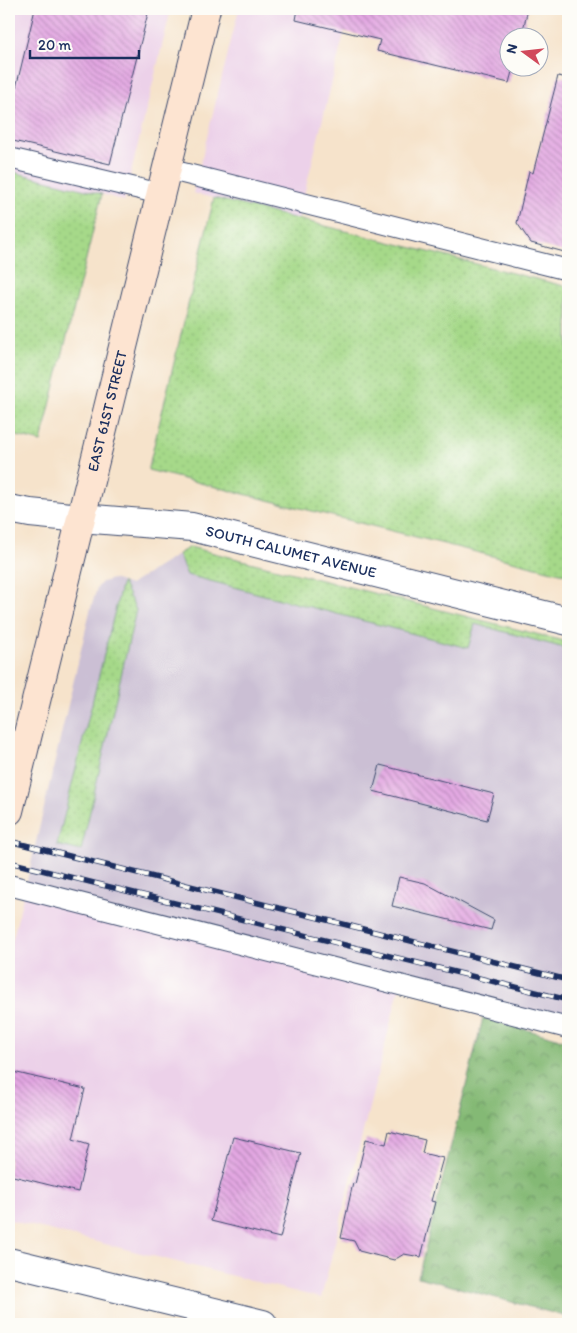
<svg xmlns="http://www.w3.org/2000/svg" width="577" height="1333" font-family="Itim,sans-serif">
<defs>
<pattern id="green-dots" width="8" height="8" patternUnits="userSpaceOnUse" patternTransform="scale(1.25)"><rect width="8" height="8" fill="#a6d989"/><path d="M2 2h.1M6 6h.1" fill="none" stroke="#8ebb79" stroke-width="1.8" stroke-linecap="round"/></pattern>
<pattern id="forest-crowns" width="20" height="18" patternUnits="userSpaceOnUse" patternTransform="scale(1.25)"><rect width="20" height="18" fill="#84b975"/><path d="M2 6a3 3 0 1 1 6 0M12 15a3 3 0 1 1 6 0" fill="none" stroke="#6b9763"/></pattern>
<pattern id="building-back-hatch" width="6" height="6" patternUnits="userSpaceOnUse" patternTransform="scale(1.25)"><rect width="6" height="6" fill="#e3a7e2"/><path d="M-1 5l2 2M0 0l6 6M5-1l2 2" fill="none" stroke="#b788ba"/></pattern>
</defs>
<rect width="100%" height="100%" fill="#fdfcf7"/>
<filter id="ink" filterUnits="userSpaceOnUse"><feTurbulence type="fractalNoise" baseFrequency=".02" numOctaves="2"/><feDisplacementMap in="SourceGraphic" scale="10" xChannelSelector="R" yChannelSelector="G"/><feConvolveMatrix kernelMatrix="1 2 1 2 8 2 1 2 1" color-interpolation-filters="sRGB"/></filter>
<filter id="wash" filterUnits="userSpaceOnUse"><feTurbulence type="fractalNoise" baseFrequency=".0096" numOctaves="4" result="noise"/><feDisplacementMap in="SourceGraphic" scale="20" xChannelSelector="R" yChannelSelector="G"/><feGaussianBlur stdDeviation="1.12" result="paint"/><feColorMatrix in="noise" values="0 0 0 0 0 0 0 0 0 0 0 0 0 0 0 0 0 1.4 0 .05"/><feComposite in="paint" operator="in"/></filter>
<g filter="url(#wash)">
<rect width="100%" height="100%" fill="#f6e3cb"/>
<!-- built -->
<g fill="#ecd1e9">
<polygon points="15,9 171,9 124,201 102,194 9,171 9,34"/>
<polygon points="239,9 350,9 298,219 193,193"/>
<polygon points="25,889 400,985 321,1298 9,1220 9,954"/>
</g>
<!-- industrial -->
<polygon fill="#cbbfd4" points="190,547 568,642 568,1028 25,889 90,611 97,588 102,582 113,579 130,585"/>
<!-- green -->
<g fill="url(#green-dots)" stroke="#608474">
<polygon points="9,171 102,194 41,442 9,434"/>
<polygon points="214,198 568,287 568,575 148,470"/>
<polygon points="190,547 568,642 568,649 475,624 468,648 187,575 178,554"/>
<polygon points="122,582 136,610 81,851 57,845"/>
</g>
<!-- forest -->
<polygon fill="url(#forest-crowns)" stroke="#50746a" points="483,1018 568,1041 568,1317 418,1277"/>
<g id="blocks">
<!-- building -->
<g fill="url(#building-back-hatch)">
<polygon points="35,9 149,9 110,164 9,140 9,117"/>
<polygon points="298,9 528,9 521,38 510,38 510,68 513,68 509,83 377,51 380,40 296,20"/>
<polygon points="558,76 568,78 568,253 531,243 517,223 529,171 533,173"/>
<polygon points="380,765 494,794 487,820 373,791"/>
<polygon points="399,877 425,883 494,920 491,930 392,906"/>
<polygon points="9,1071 85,1089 73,1139 89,1144 78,1192 9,1175"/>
<polygon points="389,1131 425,1140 422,1153 443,1158 431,1201 435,1202 421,1257 404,1254 394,1260 359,1251 354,1241 341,1238 353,1183 355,1184 366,1139 386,1144"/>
<polygon points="233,1137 301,1153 280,1238 211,1221"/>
</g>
</g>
</g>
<g filter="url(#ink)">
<use href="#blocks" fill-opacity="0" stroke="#3c4a6e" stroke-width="1"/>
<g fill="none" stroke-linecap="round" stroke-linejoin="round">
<!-- lane casing -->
<g stroke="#3c4a6e" stroke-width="22">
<g id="lane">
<polyline points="9,158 161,194"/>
<polyline points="167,169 568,270"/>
<polyline points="9,885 568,1028"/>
</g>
</g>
<!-- street casing -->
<g stroke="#3c4a6e" stroke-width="30">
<g id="street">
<path id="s1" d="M9,509l21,4 51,5 111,9 376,94"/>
<polyline points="9,1262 263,1324"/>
</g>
</g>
<!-- secondary casing -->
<g stroke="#3c4a6e" stroke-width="30">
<g id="secondary">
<path id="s2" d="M9,811l197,-802"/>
</g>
</g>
<!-- lane -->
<use href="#lane" stroke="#fff" stroke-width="20"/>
<!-- street -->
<use href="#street" stroke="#fff" stroke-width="28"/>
<!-- secondary -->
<use href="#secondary" stroke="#fde4d1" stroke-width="28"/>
<!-- rail casing -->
<g stroke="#1b2f5e" stroke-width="5.5">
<g id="rail">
<polyline points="9,841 568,980"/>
<polyline points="9,862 568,1000"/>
</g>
</g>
<!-- rail -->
<use href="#rail" stroke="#fdfcf7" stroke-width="4" stroke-dasharray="11" stroke-linecap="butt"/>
</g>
</g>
<g text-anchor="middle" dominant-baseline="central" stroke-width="5" stroke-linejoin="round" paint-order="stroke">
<!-- street labels -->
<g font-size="15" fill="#1b2f5e" stroke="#fdfcf7">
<text stroke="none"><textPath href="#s2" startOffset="412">EAST 61ST STREET</textPath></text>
<text stroke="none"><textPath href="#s1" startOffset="286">SOUTH CALUMET AVENUE</textPath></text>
</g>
</g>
<!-- margin -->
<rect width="577" height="1333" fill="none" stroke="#fdfcf7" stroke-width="30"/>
<!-- north arrow -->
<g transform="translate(524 52) rotate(285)"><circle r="24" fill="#fdfcf7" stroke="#a3aaba"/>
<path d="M0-4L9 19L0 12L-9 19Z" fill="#d1495b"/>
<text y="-8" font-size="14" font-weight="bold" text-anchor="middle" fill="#1b2f5e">N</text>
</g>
<!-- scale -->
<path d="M30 50v8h109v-8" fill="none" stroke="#1b2f5e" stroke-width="2.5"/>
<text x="38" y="50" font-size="15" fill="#1b2f5e" stroke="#fdfcf7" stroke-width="4" paint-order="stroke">20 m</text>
</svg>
